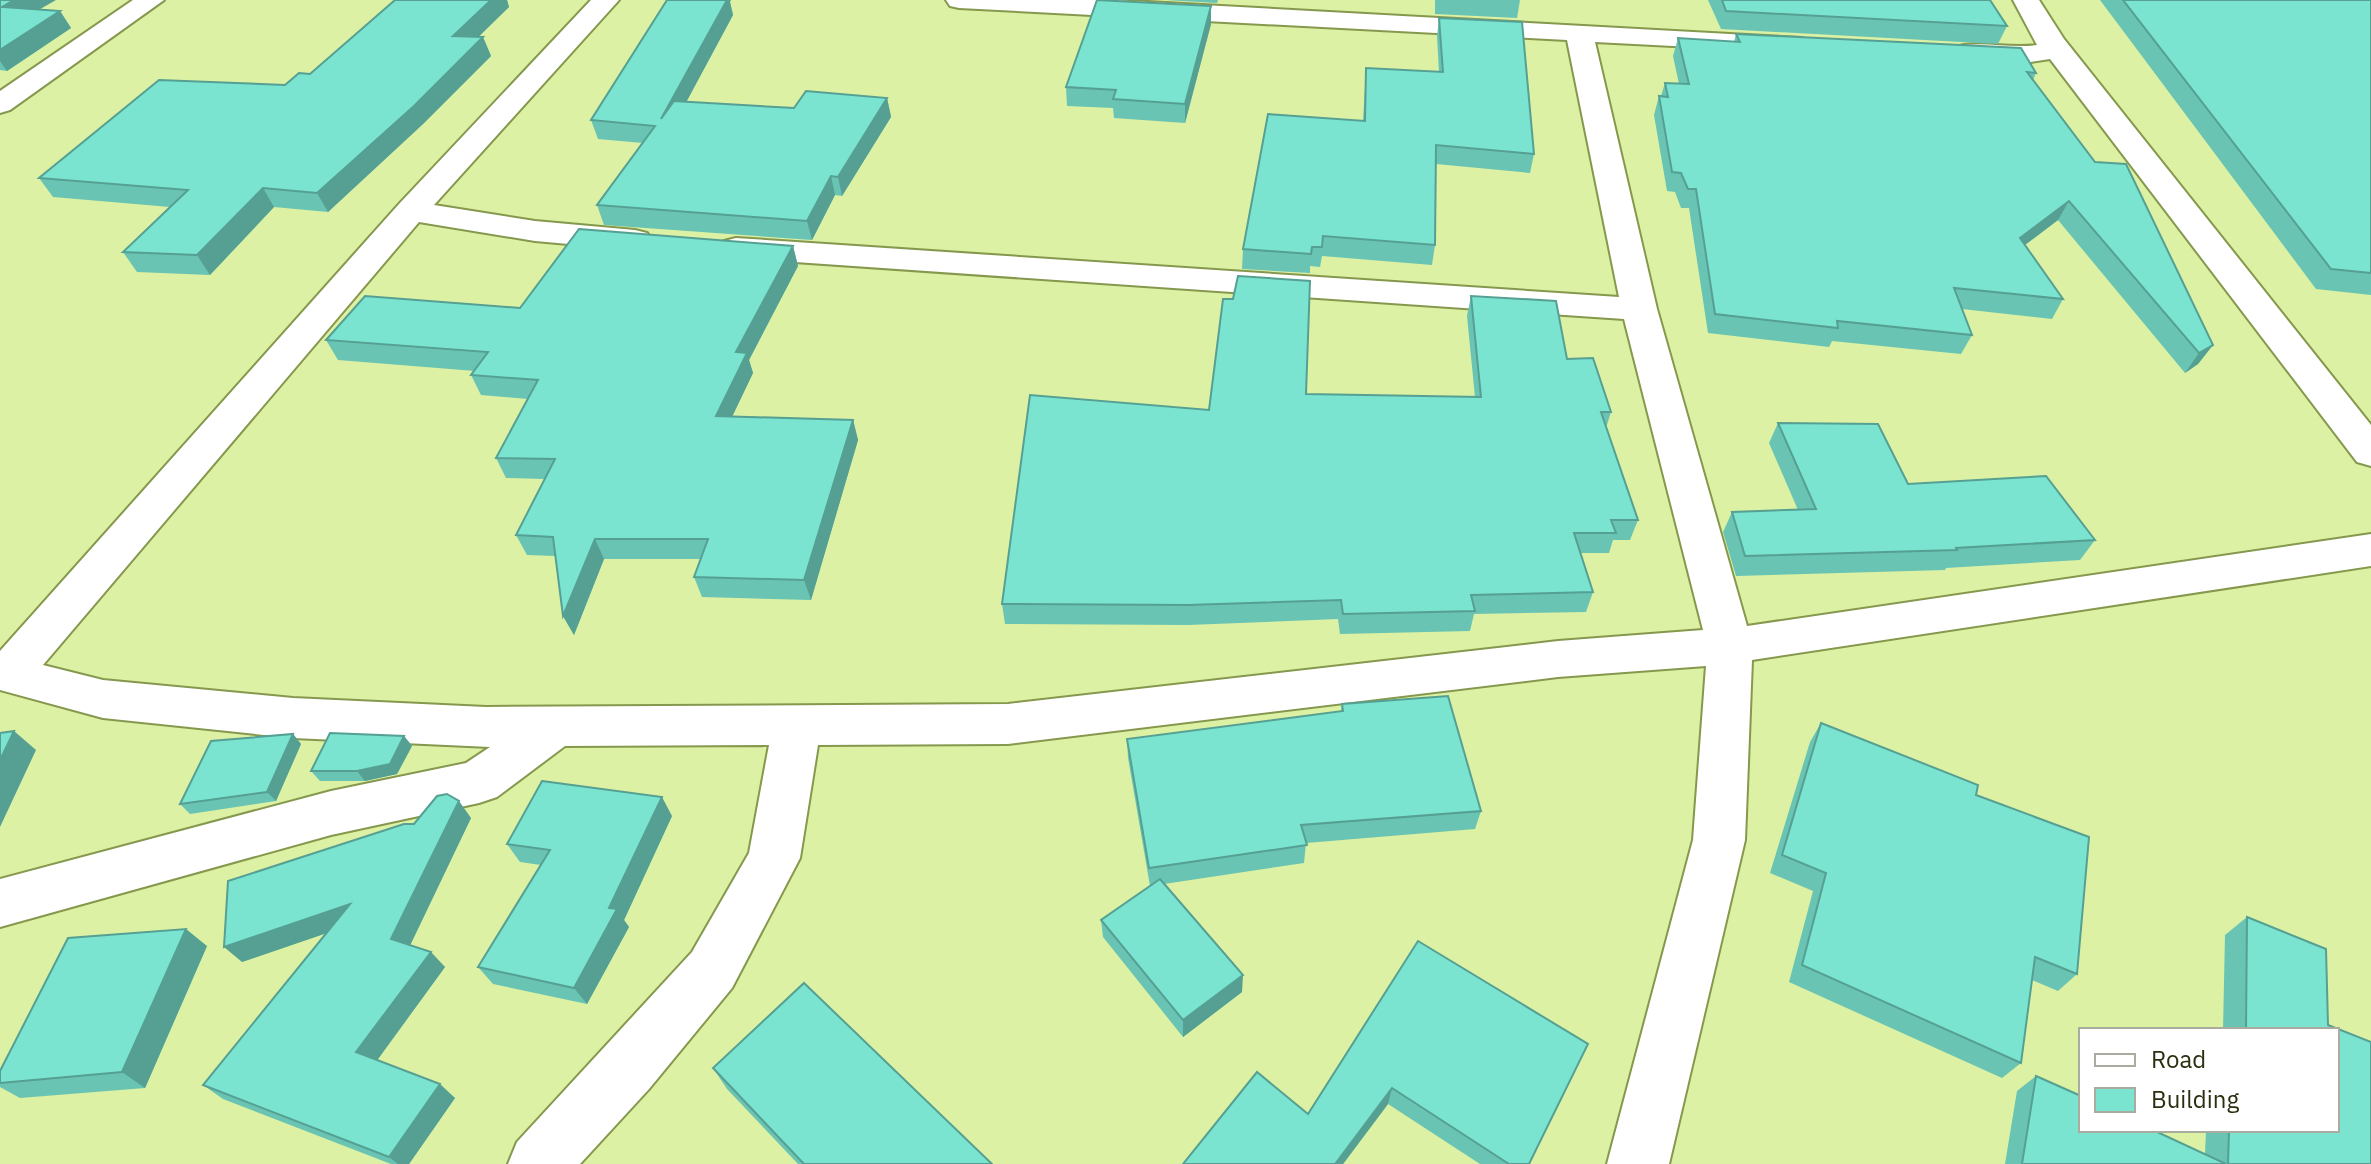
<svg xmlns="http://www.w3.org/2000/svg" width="2371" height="1164" font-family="'IBM Plex Sans',sans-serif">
<rect width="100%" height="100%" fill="#dcf1a3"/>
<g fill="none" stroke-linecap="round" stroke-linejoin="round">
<!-- minor casing -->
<g stroke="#85984d" stroke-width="4">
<g id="minor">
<polygon points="133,0 164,0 10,110 0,113 0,91"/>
<polygon points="591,0 619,0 434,205 535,221 635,230 647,233 652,240 647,247 635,250 535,241 419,222 43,665 103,680 293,698 486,707 1008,704 1558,641 1703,630 1624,319 736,258 724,255 719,248 724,241 736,238 1619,297 1567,40 959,8 950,6 946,0 1111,0 1802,38 1806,44 1802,50 1792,52 1595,42 1657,309 1747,626 2371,534 2371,566 1752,660 1745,840 1669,1164 1607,1164 1693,840 1706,666 1558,677 1008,744 818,745 800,858 732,988 649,1089 580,1164 508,1164 517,1142 692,952 749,853 769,745 565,746 497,797 479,803 331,835 0,927 0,879 331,791 466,763 490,747 293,738 103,718 0,690 0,651 399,204"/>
<path d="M2013,0h26l25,39 307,386v41l-14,-4 -307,-403 -32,5 -64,-5 -4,-6 4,-6c26,-7 56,2 83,-2z"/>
</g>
</g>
<!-- minor -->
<use href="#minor" fill="#fff" fill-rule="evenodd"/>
</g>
<!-- wall -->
<g fill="#69c4b4">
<polygon points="0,0 40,9 60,11 71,28 7,71 0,70"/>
<polygon points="395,0 507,0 509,7 478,37 483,37 491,56 423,124 328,212 274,207 210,275 137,272 123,252 170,207 53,197 39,178 285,85 310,74"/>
<polygon points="1165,0 1218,0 1217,3"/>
<polygon points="1435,0 1520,0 1517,18 1435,14"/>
<polygon points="1708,0 1990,0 2007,26 1998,44 1721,29"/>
<polygon points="2100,0 2371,0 2371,295 2316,289"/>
<polygon points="730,2 733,15 686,102 794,108 887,98 891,117 842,196 835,195 812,240 604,225 597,205 643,143 598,139 591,120"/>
<polygon points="1439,18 1534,154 1530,173 1436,164 1435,245 1432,265 1322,256 1320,267 1310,266 1310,273 1242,269 1243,249 1363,121 1366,68 1439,72 1437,36"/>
<polygon points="1211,24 1185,123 1114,118 1113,108 1067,106 1066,87"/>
<polygon points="1736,34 2036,73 2033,80 2213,345 2198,364 2185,373 2058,220 2025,245 2063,299 2052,319 1962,309 1972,335 1961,354 1832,341 1829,347 1708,333 1689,208 1681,208 1675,192 1667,191 1654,115 1659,96 1661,96 1665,83 1679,84 1673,56 1678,38 1734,42"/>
<polygon points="793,246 798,266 749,360 753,373 732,416 853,420 858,440 811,600 702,597 694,577 701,559 604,559 574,635 563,616 555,556 527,555 516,535 545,479 506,478 496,458 528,399 481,395 471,375 475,371 338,360 326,340 520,308"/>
<polygon points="1471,296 1567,359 1611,412 1606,428 1638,520 1630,540 1613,540 1609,553 1580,553 1593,592 1586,612 1474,614 1470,631 1340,634 1338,619 1188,625 1005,624 1002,604 1209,410 1306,394 1475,397 1467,316"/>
<polygon points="1778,423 1908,484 2095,540 2080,560 1946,568 1945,570 1736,576 1723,532 1732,512 1798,510 1769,443"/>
<polygon points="1342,704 1481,811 1475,829 1306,843 1304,863 1164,884 1242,992 1183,1037 1103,937 1101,920 1150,886 1128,758 1127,739 1341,711"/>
<polygon points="1821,723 1976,795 2077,974 2058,991 2032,980 2021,1063 2002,1078 1789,982 1813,891 1770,873 1810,742"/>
<polygon points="293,734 301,744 276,801 190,814 180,804"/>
<polygon points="404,736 412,746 397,774 365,781 320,781 311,771"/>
<polygon points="672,816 624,920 629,927 587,1004 493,984 478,967 541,865 520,862 507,844"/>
<polygon points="471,818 410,945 445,967 377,1060 455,1098 409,1164 391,1164 223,1099 203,1085 326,933 242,962 414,824"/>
<polygon points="2247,917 2326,949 2328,1025 2371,1042 2371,1164 2005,1164 2017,1091 2036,1076 2081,1096 2081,1130 2153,1130 2205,1154 2206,1130 2337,1130 2337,1030 2223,1030 2225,935"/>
<polygon points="1418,941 1529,1164 1480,1164 1388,1104 1343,1164 1183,1164 1308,1114"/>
<polygon points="207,946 145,1088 20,1098 0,1087 0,1083"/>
<polygon points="713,1068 992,1164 798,1164 727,1089"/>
</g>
<!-- shaded-wall -->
<g fill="#55a092">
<polygon points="14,0 56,0 14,24 2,7"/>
<polygon points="491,0 507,0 509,7 461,54 453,36"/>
<polygon points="720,0 731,0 730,2 733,15 667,138 661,119"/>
<polygon points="1211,6 1211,24 1185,123 1185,104"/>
<polygon points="60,11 71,28 7,71 0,61 0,50"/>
<polygon points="483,37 491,56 423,124 328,212 317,193"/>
<polygon points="887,98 891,117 842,196 838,177"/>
<polygon points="831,176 835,195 812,240 807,221"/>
<polygon points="263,188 274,207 210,275 197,255"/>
<polygon points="2069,201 2058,220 2009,257 2020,238"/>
<polygon points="793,246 798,266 749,360 753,373 723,436 716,416 736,352"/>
<polygon points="2213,345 2198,364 2185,373 2199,353"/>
<polygon points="853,420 858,440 811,600 804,580"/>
<polygon points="595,539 604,559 574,635 563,616"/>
<polygon points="14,731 36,750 0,827 0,760"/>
<polygon points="293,734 301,744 276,801 267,792"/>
<polygon points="404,736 412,746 397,774 365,781 357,771"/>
<polygon points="662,797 672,816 624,920 629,927 587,1004 574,988 609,908"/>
<polygon points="459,801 471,818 406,954 391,939"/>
<polygon points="350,904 365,920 242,962 224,947"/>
<polygon points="186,929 207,946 145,1088 122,1072"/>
<polygon points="431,952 445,967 373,1066 356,1052"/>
<polygon points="1243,975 1242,992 1183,1037 1183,1020"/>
<polygon points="440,1084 455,1098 409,1164 398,1164 389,1157"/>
<polygon points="1392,1088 1388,1104 1343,1164 1336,1164"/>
</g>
<!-- building -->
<g fill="#7ae4d1" stroke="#55a092" stroke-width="2">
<polygon points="0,0 14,0 2,7 60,11 0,50"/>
<polygon points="395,0 491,0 453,36 483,37 414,106 317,193 263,188 197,255 123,252 188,190 39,178 159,80 285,85 299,73 310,74"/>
<polygon points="667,0 727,0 661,119 674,101 794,108 806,91 887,98 838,177 831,176 807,221 597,205 655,126 591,120"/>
<polygon points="1097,0 1211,6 1185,104 1113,99 1116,90 1066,87"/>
<polygon points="1722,0 1990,0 2007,26 1726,11"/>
<polygon points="2123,0 2371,0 2371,273 2331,269"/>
<polygon points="1439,18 1522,22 1534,154 1436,145 1435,245 1323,236 1322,247 1312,247 1311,254 1243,249 1268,114 1365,121 1366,68 1443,72"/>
<polygon points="1736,34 2021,48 2036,73 2027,72 2095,162 2126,164 2213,345 2199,353 2069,201 2020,238 2063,299 1954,288 1972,335 1837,321 1838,328 1715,314 1696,189 1688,189 1681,173 1672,172 1659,96 1668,97 1665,83 1689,84 1678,38 1740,42"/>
<polygon points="579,229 793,246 736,352 747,353 716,416 853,420 804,580 694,577 708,539 595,539 563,616 553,537 516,535 555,459 496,458 538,380 471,375 488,352 326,340 365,296 520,308"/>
<polygon points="1238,276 1310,281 1306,394 1481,397 1471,296 1556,301 1567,359 1593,358 1611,412 1601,412 1638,520 1611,520 1616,533 1574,533 1593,592 1471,595 1475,611 1343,614 1341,600 1188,605 1002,604 1030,395 1209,410 1223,299 1233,299"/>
<polygon points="1778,423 1878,424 1908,484 2046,476 2095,540 1956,548 1957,550 1745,556 1732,512 1816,509"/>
<polygon points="1448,696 1481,811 1301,825 1307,845 1149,868 1127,739 1343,711 1342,704"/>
<polygon points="1821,723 1978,785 1976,795 2089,837 2077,974 2035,957 2021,1063 1802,965 1826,873 1782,855"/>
<polygon points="14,731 0,760 0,733"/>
<polygon points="330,733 404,736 390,764 357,771 311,771"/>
<polygon points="293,734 267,792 180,804 211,741"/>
<polygon points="542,781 662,797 609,908 617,909 574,988 478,967 550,850 507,844"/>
<polygon points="447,794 459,801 391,939 431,952 356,1052 440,1084 389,1157 203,1085 350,904 224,947 228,881 404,824 414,824 437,796"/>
<polygon points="1160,879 1243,975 1183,1020 1101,920"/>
<polygon points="2247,917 2326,949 2328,1025 2371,1042 2371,1164 2228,1164 2229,1130 2337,1130 2337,1030 2246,1030"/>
<polygon points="186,929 122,1072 0,1083 0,1071 68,938"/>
<polygon points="1418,941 1588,1044 1529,1164 1509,1164 1392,1088 1336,1163 1338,1164 1183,1164 1257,1072 1308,1114"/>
<polygon points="804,983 992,1164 804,1164 713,1068"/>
<polygon points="2036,1076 2081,1096 2081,1130 2153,1130 2226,1164 2022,1164"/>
</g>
<!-- legend -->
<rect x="2079" y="1028" width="260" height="104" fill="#ffffff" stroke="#a9ac9f" stroke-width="2"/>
<rect x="2095" y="1054" width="40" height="12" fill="#ffffff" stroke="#a9ac9f" stroke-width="2"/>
<text x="2151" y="1068" font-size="24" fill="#283010">Road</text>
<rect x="2095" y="1088" width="40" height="24" fill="#7ae4d1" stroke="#a9ac9f" stroke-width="2"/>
<text x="2151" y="1108" font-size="24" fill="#283010">Building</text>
</svg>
